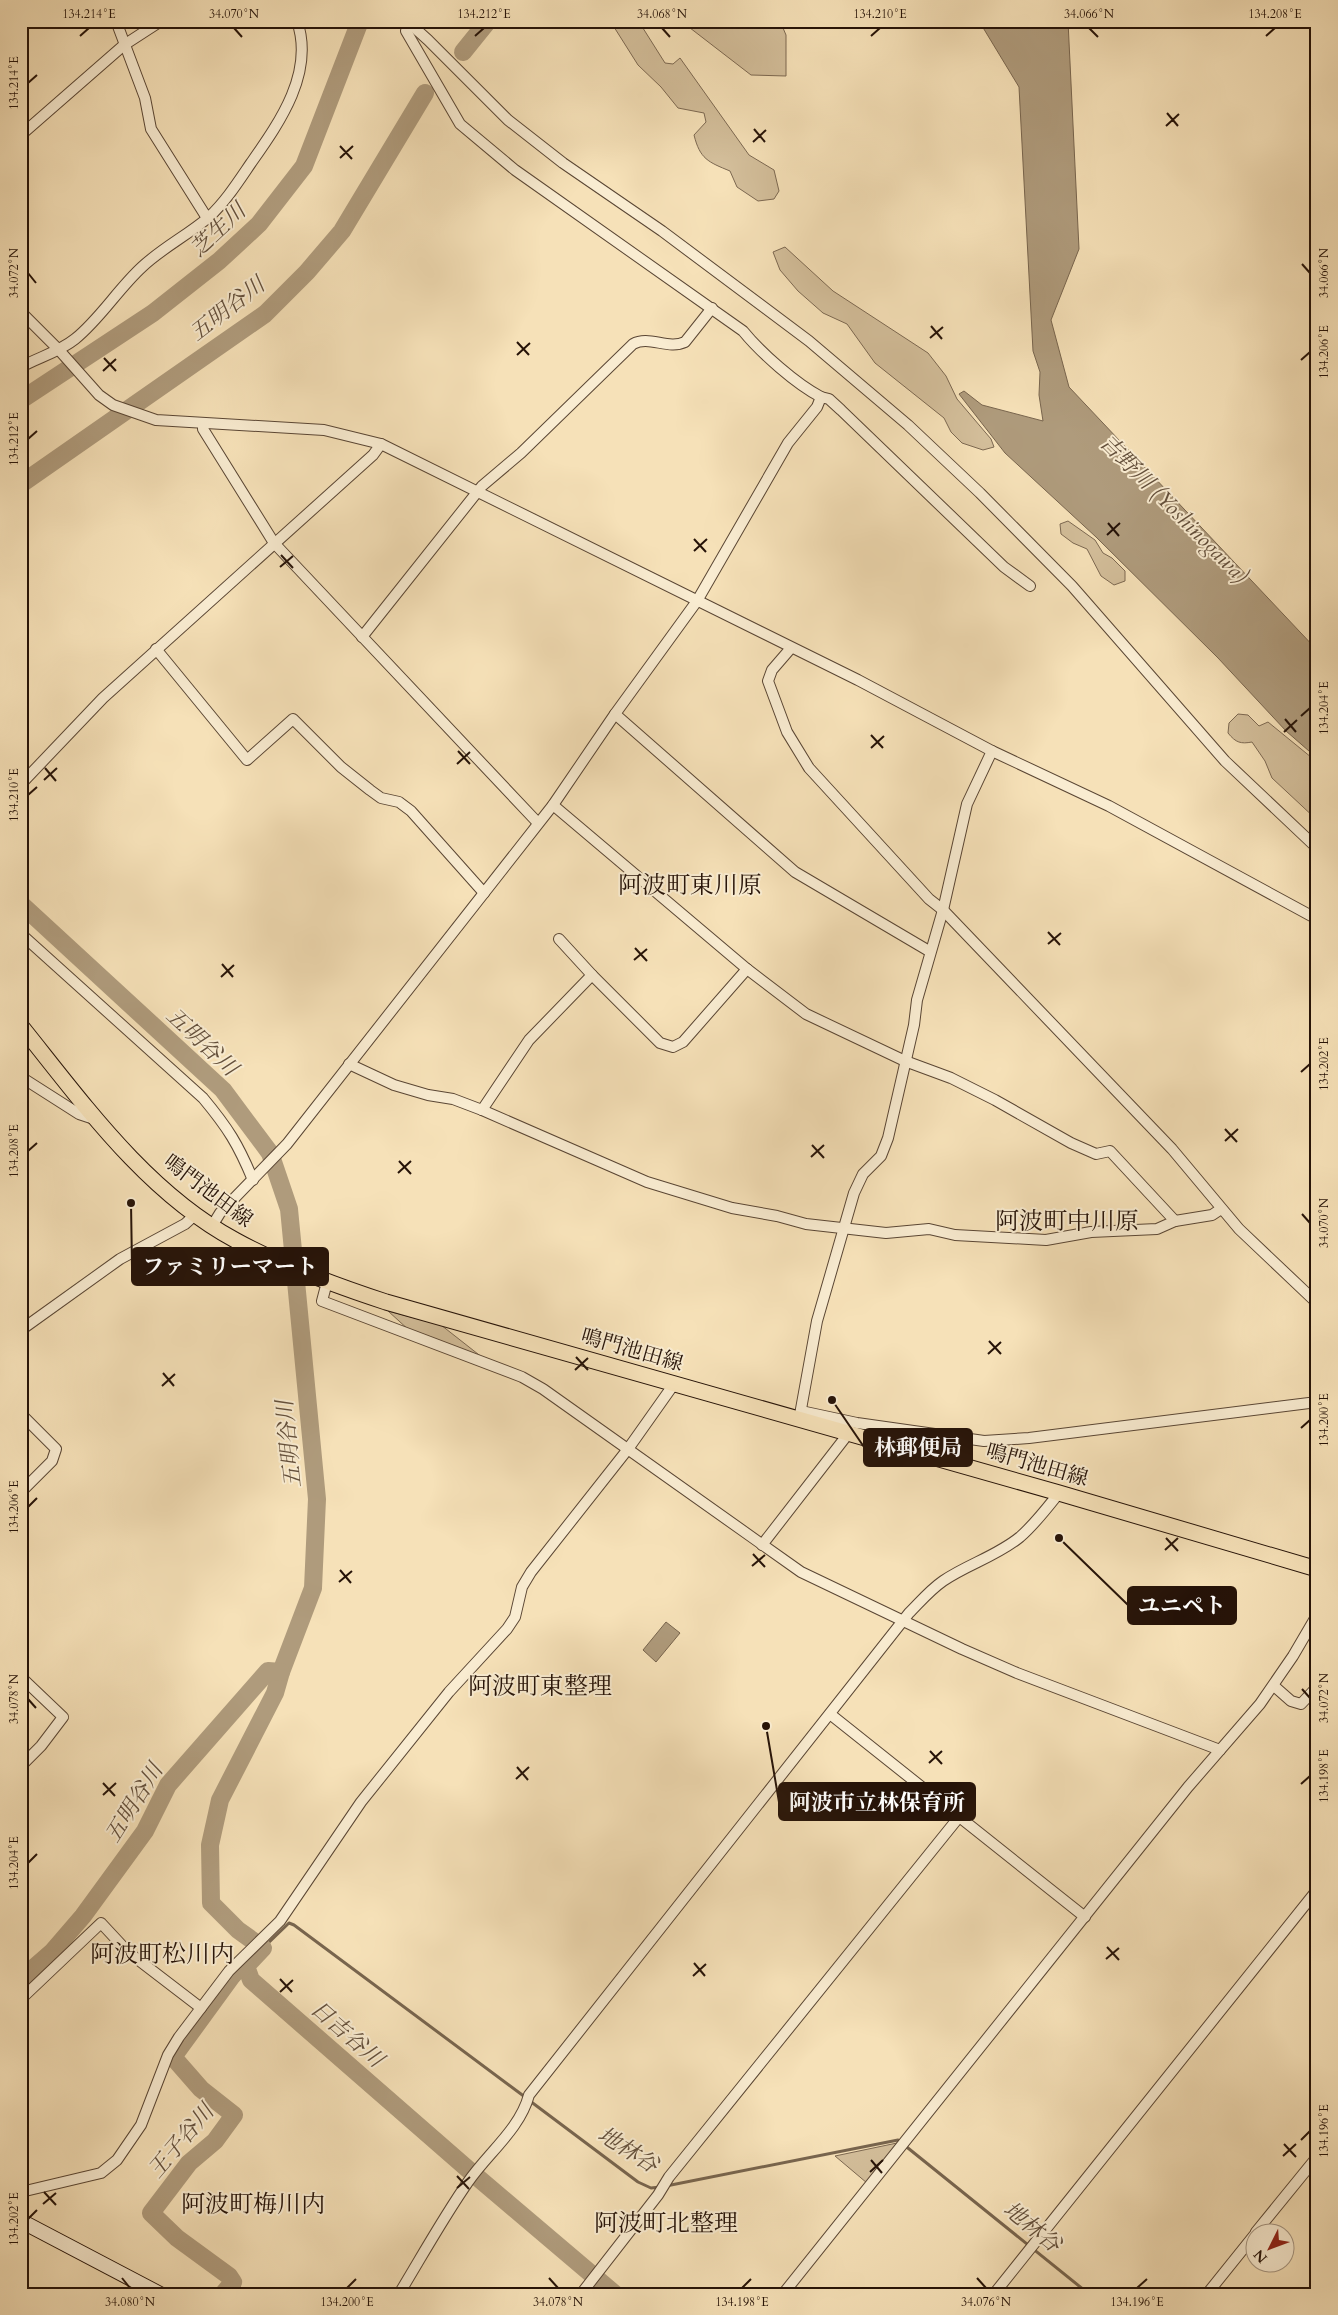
<svg xmlns="http://www.w3.org/2000/svg" width="1338" height="2315" font-family="Cardo,'Noto Serif JP',serif">
<rect width="100%" height="100%" fill="#f6e1b8"/>
<filter id="stains"><feTurbulence type="fractalNoise" baseFrequency=".004" numOctaves="4"/><feColorMatrix values="0 0 0 0 .2 0 0 0 0 .09 0 0 0 0 .02 0 0 0 .5 -.17"/></filter>
<radialGradient id="worn" r=".72"><stop offset=".6" stop-color="#630" stop-opacity="0"/><stop offset="1" stop-color="#630" stop-opacity=".3"/></radialGradient>
<!-- green -->
<g fill="#d3be9a" stroke="#7c6851">
<path d="M613,21h15l4,6 9,-2 24,38 8,1 7,-6 69,97 25,15 5,21 -5,8 -16,2 -21,-14 -7,-16c-22,-9 -30,-12 -36,-36l12,-13 -2,-9 -26,-5 -17,-21 -23,-22 -24,-38z"/>
<polygon points="681,21 780,21 786,35 786,76 751,75"/>
<polygon points="785,247 833,291 928,353 946,376 957,399 991,439 994,447 983,450 962,443 951,432 944,418 875,363 847,324 823,313 798,291 780,270 773,252"/>
<polygon points="1068,521 1095,540 1103,553 1112,558 1125,571 1125,581 1114,585 1101,576 1087,549 1073,543 1061,534 1060,524"/>
<path d="M1238,714l10,1 11,11 9,-4 49,40v58l-45,-42 -7,-17 -13,-19c-11,2 -16,1 -24,-9l1,-10z"/>
<polygon points="388,1311 441,1325 483,1358 410,1331"/>
<polygon points="897,2143 897,2146 867,2183 835,2156"/>
</g>
<!-- water -->
<g fill="#af9b7c" stroke="#78654e">
<polygon points="979,21 1068,21 1079,249 1051,320 1069,387 1317,650 1317,758 1286,731 1218,658 1096,537 1005,453 959,394 964,391 982,405 1043,421 1039,395 1040,372 1033,351 1019,87"/>
<polygon points="666,1622 680,1633 656,1662 643,1650"/>
</g>
<g fill="none" stroke-linecap="round" stroke-linejoin="round">
<!-- stream -->
<g stroke="#78654e" stroke-width="3">
<polyline points="263,1948 289,1923 294,1925 525,2097"/>
<polyline points="530,2101 638,2182 651,2188 660,2187"/>
<polyline points="666,2186 898,2140 1089,2294"/>
<polyline points="588,2276 591,2272"/>
<polyline points="233,2282 247,2294"/>
</g>
<!-- river -->
<g stroke="#af9b7c" stroke-width="18">
<polyline points="463,52 488,21"/>
<polyline points="21,400 153,313 219,261 259,224 304,166 360,21"/>
<polyline points="21,484 265,314 307,272 342,231 425,93"/>
<polyline points="21,904 223,1090 270,1153 289,1209 317,1499 313,1588 281,1672 275,1693 220,1800 210,1845 211,1903 238,1930 263,1948 246,1966 251,1980 470,2171 615,2294"/>
<polyline points="21,1979 52,1952 83,1916 145,1831 168,1785 268,1671 281,1672"/>
<polyline points="223,2294 233,2282 229,2276 177,2238 151,2213 189,2163 215,2141 234,2115 201,2089 173,2057 232,1976 239,1968 246,1966"/>
</g>
<!-- street casing -->
<g stroke="#5a4634" stroke-width="12">
<g id="street">
<polyline points="116,21 145,98 151,129 207,218"/>
<polyline points="401,21 408,22 428,40 508,120 563,163 662,231 809,341 908,425 980,493 1072,586 1225,761 1317,848"/>
<path d="M408,22l-2,9 54,93 55,46 228,161c18,22 53,53 78,66"/>
<polyline points="336,23 336,21"/>
<polyline points="21,135 124,45 161,21"/>
<polyline points="21,312 59,350 99,395 113,405 156,420 324,430 381,444 858,680 992,751 967,804 943,910 917,1000 914,1025 888,1138 881,1156 863,1174 854,1193 817,1321 799,1420"/>
<path d="M21,367c18,-10 38,-15 54,-28 25,-20 43,-50 67,-72 20,-19 46,-32 67,-50 17,-16 29,-35 42,-54 28,-40 64,-90 46,-142"/>
<polyline points="203,423 203,429 274,543 538,823"/>
<path d="M362,637l120,-151 39,-33 112,-109c16,-9 35,6 52,-2l27,-34"/>
<polyline points="791,648 772,670 768,681 787,732 809,768 929,899 943,910 1172,1149 1239,1229 1317,1303"/>
<polyline points="156,649 247,760 293,719 341,767 370,790 381,798 399,802 411,811 484,893"/>
<polyline points="615,714 795,872 929,951"/>
<polyline points="992,751 1109,806 1317,919"/>
<polyline points="21,784 103,698 373,455 381,444"/>
<polyline points="553,805 747,969 806,1014 905,1061 951,1078 995,1100 1071,1143 1096,1154 1110,1151 1175,1221"/>
<path d="M21,934l182,164c25,30 35,46 50,82"/>
<polyline points="592,975 660,1043 673,1047 683,1042 747,969"/>
<polyline points="349,1064 394,1085 428,1095 453,1099 482,1110 647,1182 732,1208 777,1216 806,1224 886,1233 929,1229 955,1235 1046,1240 1091,1232 1157,1229 1175,1221 1212,1215 1221,1209"/>
<polyline points="21,1077 79,1114 94,1119"/>
<polyline points="482,1110 529,1040 592,975 559,939"/>
<polyline points="212,1226 220,1213 287,1144 553,805 615,714 697,601 788,443 817,407 821,397 829,399 841,410 1004,567 1030,586"/>
<polyline points="327,1282 322,1301 522,1377 543,1389 801,1572 962,1649 1017,1673 1220,1750"/>
<polyline points="21,1330 120,1259 185,1224 196,1214"/>
<polyline points="801,1411 857,1423 984,1441 1029,1438 1317,1402"/>
<polyline points="21,1414 56,1449 52,1461 21,1492"/>
<polyline points="762,1545 848,1434"/>
<polyline points="21,1677 63,1717 41,1746 21,1766"/>
<polyline points="1274,1686 1291,1701 1301,1704 1317,1687"/>
<polyline points="830,1714 1085,1917"/>
<polyline points="21,1999 101,1923 128,1952 201,2008"/>
<polyline points="21,2192 101,2173 117,2160 141,2125 168,2055 179,2037 229,1971 280,1921 361,1802 449,1692 507,1629 515,1617 522,1587 531,1572 628,1449 674,1384"/>
<polyline points="1256,2232 1317,2157"/>
<path d="M399,2294c23,-38 44,-76 69,-112 20,-29 52,-53 61,-87l380,-482c11,-11 21,-23 34,-32 25,-17 54,-25 77,-44 15,-13 27,-29 39,-44"/>
<polyline points="581,2294 658,2195 669,2177 959,1817"/>
<polyline points="783,2294 1188,1787 1260,1704 1293,1656 1317,1615"/>
<polyline points="994,2294 1317,1890"/>
<polyline points="1207,2294 1256,2233"/>
</g>
</g>
<!-- secondary casing -->
<g stroke="#261308" stroke-width="16">
<polyline id="secondary" points="21,2221 160,2294"/>
</g>
<!-- primary casing -->
<g stroke="#261308" stroke-width="17">
<path id="primary" d="M21,1026c62,77 125,166 214,214 47,26 99,45 151,62l673,191 258,76"/>
</g>
<!-- street -->
<use href="#street" stroke="#f9ecd1" stroke-width="10"/>
<!-- secondary -->
<use href="#secondary" stroke="#f9ecd1" stroke-width="14"/>
<!-- primary -->
<use href="#primary" stroke="#f6e1b8" stroke-width="15"/>
</g>
<!-- ticks -->
<path fill="none" stroke="#261308" stroke-width="2" d="M234,28l8,9M662,28l8,9M1089,28l9,9M80,36l9,-8M475,36l9,-8M871,36l9,-8M1266,36l9,-8M28,83l9,-8M1167,113l11,13M1166,126l13,-12M754,129l11,13M753,142l13,-12M340,146l12,13M340,158l13,-12M1302,264l8,9M28,273l8,10M931,326l11,13M930,338l13,-11M517,342l12,13M517,355l13,-12M104,358l12,13M1301,360l9,-8M103,371l13,-12M28,439l9,-8M1108,523l11,13M1107,535l13,-12M694,539l12,13M694,551l13,-12M281,555l12,13M280,567l13,-11M1301,716l9,-8M1285,719l11,13M1284,732l13,-12M871,735l12,13M871,748l13,-12M458,751l12,13M457,764l13,-12M45,768l11,13M44,780l13,-12M28,795l9,-8M1048,932l12,13M1048,944l13,-11M635,948l12,13M634,960l13,-11M222,964l11,13M221,977l13,-12M1301,1072l9,-8M1225,1129l12,13M1225,1141l13,-12M812,1145l12,13M28,1151l9,-8M811,1157l13,-12M399,1161l12,13M398,1173l13,-12M1302,1214l8,9M989,1341l12,13M988,1354l13,-12M576,1357l12,13M575,1370l13,-12M163,1373l11,13M162,1386l13,-12M1301,1428l9,-8M28,1507l9,-9M1166,1538l12,13M1165,1550l13,-12M753,1554l12,13M752,1566l13,-11M340,1570l11,13M339,1582l13,-11M1302,1689l8,9M28,1699l8,9M930,1751l12,13M929,1763l13,-12M517,1767l11,13M516,1779l13,-12M103,1783l12,13M1301,1784l9,-8M103,1795l13,-12M28,1863l9,-9M1107,1947l12,13M1106,1959l13,-11M694,1963l11,13M693,1976l13,-12M280,1979l12,13M280,1992l13,-12M1301,2140l9,-9M1284,2144l12,13M1283,2156l13,-12M871,2160l11,13M870,2172l13,-12M457,2176l12,13M457,2188l13,-11M44,2192l12,13M43,2204l13,-11M28,2219l9,-9M122,2278l8,10M549,2278l9,10M977,2278l9,10M347,2288l9,-9M742,2288l9,-9M1137,2288l10,-9"/>
<g text-anchor="middle" dominant-baseline="central" stroke-width="4" stroke-linejoin="round" paint-order="stroke">
<!-- street labels -->
<g font-size="21" fill="#261308" stroke="#f9ecd1">
<text transform="translate(208 1191) rotate(37)">鳴門池田線</text>
<text transform="translate(632 1350) rotate(16)">鳴門池田線</text>
<text transform="translate(1037 1465) rotate(16)">鳴門池田線</text>
</g>
<!-- water labels -->
<g font-size="22" font-style="italic" fill="#64503c" stroke="#f9ecd1">
<text transform="translate(218 230) rotate(-43)">芝生川</text>
<text transform="translate(227 309) rotate(-38)">五明谷川</text>
<text transform="translate(1174 509) rotate(45)">吉野川 (Yoshinogawa)</text>
<text transform="translate(202 1042) rotate(43)">五明谷川</text>
<text transform="translate(289 1444) rotate(-96)">五明谷川</text>
<text transform="translate(134 1803) rotate(-58)">五明谷川</text>
<text transform="translate(347 2034) rotate(41)">日吉谷川</text>
<text transform="translate(181 2141) rotate(-50)">王子谷川</text>
<text transform="translate(628 2150) rotate(32)">地林谷</text>
<text transform="translate(1032 2227) rotate(39)">地林谷</text>
</g>
<!-- quarter labels -->
<g font-size="24" fill="#261308" stroke="#f9ecd1">
<text x="690" y="885">阿波町東川原</text>
<text x="1067" y="1221">阿波町中川原</text>
<text x="540" y="1686">阿波町東整理</text>
<text x="162" y="1954">阿波町松川内</text>
<text x="253" y="2204">阿波町梅川内</text>
<text x="666" y="2223">阿波町北整理</text>
</g>
</g>
<!-- callouts -->
<path fill="none" stroke="#261308" stroke-width="2" d="M131 1203L132 1267M832 1400L864 1447M1059 1538L1128 1605M766 1726L779 1802"/>
<g fill="#261308" stroke="#f9ecd1" stroke-width="2">
<circle cx="131" cy="1203" r="5"/>
<circle cx="832" cy="1400" r="5"/>
<circle cx="1059" cy="1538" r="5"/>
<circle cx="766" cy="1726" r="5"/>
</g>
<g fill="#261308" stroke="#261308" stroke-width="2">
<rect x="132" y="1248" width="196" height="37" rx="5"/>
<rect x="864" y="1429" width="108" height="37" rx="5"/>
<rect x="1128" y="1587" width="108" height="37" rx="5"/>
<rect x="779" y="1783" width="196" height="37" rx="5"/>
</g>
<g font-size="22" text-anchor="middle" font-weight="bold" fill="#fff">
<text x="230" y="1274">ファミリーマート</text>
<text x="918" y="1455">林郵便局</text>
<text x="1182" y="1613">ユニペト</text>
<text x="877" y="1810">阿波市立林保育所</text>
</g>
<!-- margin -->
<rect width="1338" height="2315" fill="none" stroke="#f6e1b8" stroke-width="55"/>
<!-- north arrow -->
<g transform="translate(1270 2248) rotate(228)"><circle r="24" fill="#f9ecd1" stroke="#a59581"/>
<path d="M0-4L9 19L0 12L-9 19Z" fill="#8f2418"/>
<text y="-8" font-size="14" font-weight="bold" text-anchor="middle" fill="#261308">N</text>
</g>
<rect x="28" y="28" width="1282" height="2260" fill="none" stroke="#261308" stroke-width="2"/>
<g font-size="12" text-anchor="middle" fill="#261308">
<text x="89" y="18">134.214°E</text>
<text x="234" y="18">34.070°N</text>
<text x="484" y="18">134.212°E</text>
<text x="662" y="18">34.068°N</text>
<text x="880" y="18">134.210°E</text>
<text x="1089" y="18">34.066°N</text>
<text x="1275" y="18">134.208°E</text>
<text transform="translate(14 83) rotate(-90)" y="4">134.214°E</text>
<text transform="translate(1324 273) rotate(-90)" y="4">34.066°N</text>
<text transform="translate(14 273) rotate(-90)" y="4">34.072°N</text>
<text transform="translate(1324 352) rotate(-90)" y="4">134.206°E</text>
<text transform="translate(14 439) rotate(-90)" y="4">134.212°E</text>
<text transform="translate(1324 708) rotate(-90)" y="4">134.204°E</text>
<text transform="translate(14 795) rotate(-90)" y="4">134.210°E</text>
<text transform="translate(1324 1064) rotate(-90)" y="4">134.202°E</text>
<text transform="translate(14 1151) rotate(-90)" y="4">134.208°E</text>
<text transform="translate(1324 1223) rotate(-90)" y="4">34.070°N</text>
<text transform="translate(1324 1420) rotate(-90)" y="4">134.200°E</text>
<text transform="translate(14 1507) rotate(-90)" y="4">134.206°E</text>
<text transform="translate(1324 1698) rotate(-90)" y="4">34.072°N</text>
<text transform="translate(14 1699) rotate(-90)" y="4">34.078°N</text>
<text transform="translate(1324 1776) rotate(-90)" y="4">134.198°E</text>
<text transform="translate(14 1863) rotate(-90)" y="4">134.204°E</text>
<text transform="translate(1324 2131) rotate(-90)" y="4">134.196°E</text>
<text transform="translate(14 2219) rotate(-90)" y="4">134.202°E</text>
<text x="130" y="2306">34.080°N</text>
<text x="347" y="2306">134.200°E</text>
<text x="558" y="2306">34.078°N</text>
<text x="742" y="2306">134.198°E</text>
<text x="986" y="2306">34.076°N</text>
<text x="1137" y="2306">134.196°E</text>
</g>
<rect width="100%" height="100%" filter="url(#stains)"/>
<rect width="100%" height="100%" fill="url(#worn)"/>
</svg>
